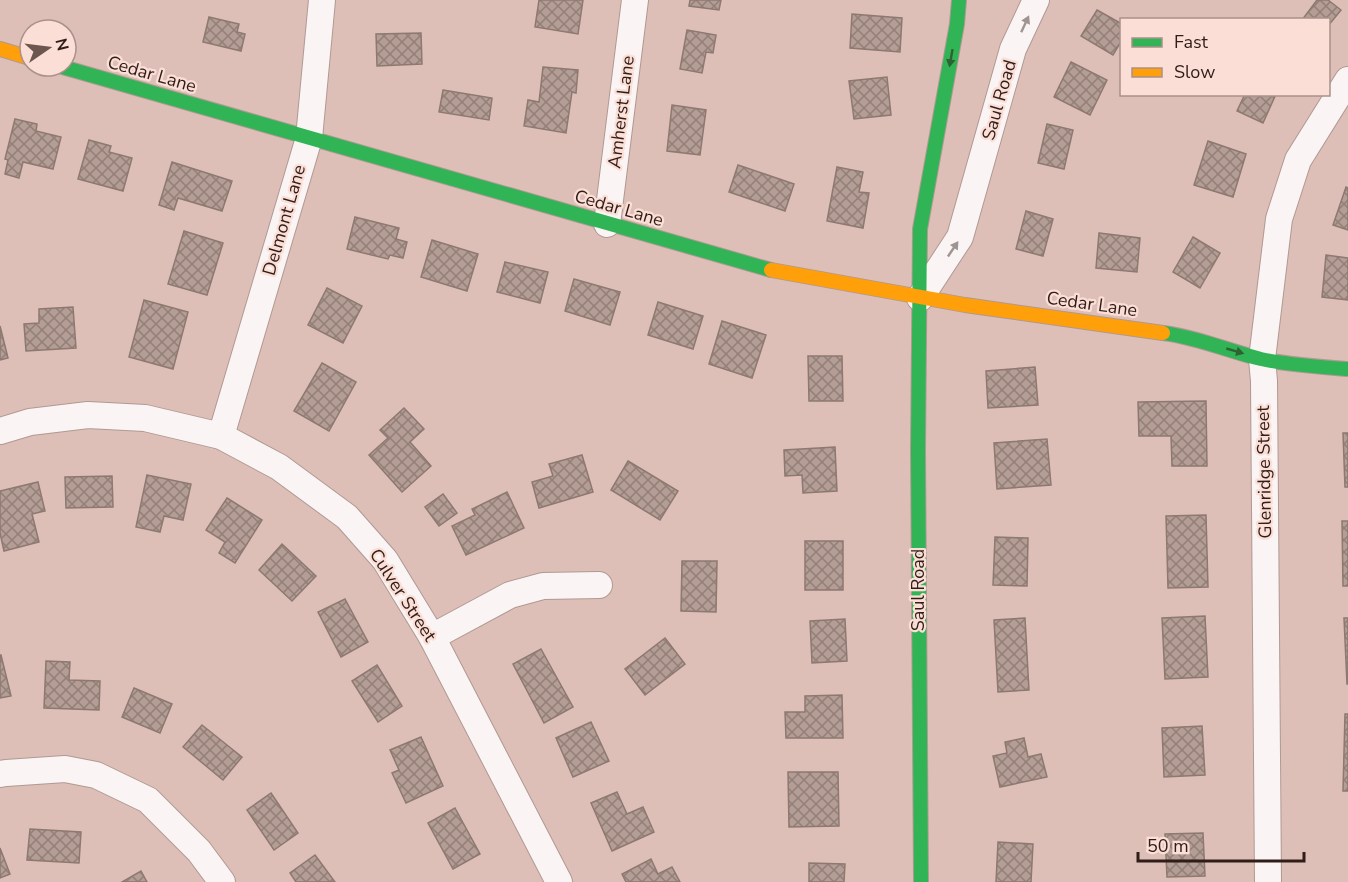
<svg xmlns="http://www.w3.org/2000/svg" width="1348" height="882" font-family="'Nunito Sans',sans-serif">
<defs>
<pattern id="building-cross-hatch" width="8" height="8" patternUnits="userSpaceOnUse" patternTransform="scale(1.5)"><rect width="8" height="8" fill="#b39d94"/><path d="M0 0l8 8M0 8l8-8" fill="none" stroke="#927f78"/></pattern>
</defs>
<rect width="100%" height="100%" fill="#ddbfb7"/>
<!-- building -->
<g fill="url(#building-cross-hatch)" stroke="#8d7970" stroke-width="1.5">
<polygon points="539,0 583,0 578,34 535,27"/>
<polygon points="690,0 721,0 719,10 689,6"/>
<polygon points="1317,0 1328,0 1341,10 1328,26 1328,20 1302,20"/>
<polygon points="1097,10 1122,24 1122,40 1113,55 1081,36"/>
<polygon points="852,14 902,18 900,52 850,48"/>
<polygon points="209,17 239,24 237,32 245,34 241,51 203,42"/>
<polygon points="687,30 716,35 713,53 706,52 702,73 680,69"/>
<polygon points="421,33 422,64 377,66 376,34"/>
<polygon points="1071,62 1107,80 1090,115 1054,97"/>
<polygon points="543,67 578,70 576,93 572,92 566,133 524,126 528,100 539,102"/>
<polygon points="887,77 891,115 854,119 849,81"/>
<polygon points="443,90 492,98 489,120 439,112"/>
<polygon points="1245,94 1276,94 1263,123 1237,111"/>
<polygon points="672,105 706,110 700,155 667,151"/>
<polygon points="15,119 37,124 36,131 61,137 53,169 23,162 19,178 5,174 8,160 5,159"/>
<polygon points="1047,124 1073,130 1064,169 1038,163"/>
<polygon points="89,140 111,146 109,152 132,158 123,191 78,179"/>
<polygon points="1208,141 1246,154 1233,197 1194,185"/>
<polygon points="172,162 232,181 222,211 178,198 174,210 159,205"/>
<polygon points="738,165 794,184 785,211 729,192"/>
<polygon points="837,167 863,172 859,192 869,193 863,228 827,221"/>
<polygon points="1346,187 1348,188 1348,230 1333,225"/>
<polygon points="1026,211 1053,219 1043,256 1016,249"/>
<polygon points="355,217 399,228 396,239 407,242 403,258 390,255 388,259 347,249"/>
<polygon points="184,231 223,243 207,295 168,284"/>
<polygon points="1099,233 1140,238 1137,272 1096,268"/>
<polygon points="1193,237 1220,253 1200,288 1173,272"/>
<polygon points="432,240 478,254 467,291 421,277"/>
<polygon points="1326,255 1348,258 1348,300 1322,297"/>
<polygon points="505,262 548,272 540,303 497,292"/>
<polygon points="574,279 620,292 610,325 565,311"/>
<polygon points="327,288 362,306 343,343 308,325"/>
<polygon points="144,300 188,312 173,369 129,357"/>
<polygon points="658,302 703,316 693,349 648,335"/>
<polygon points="73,307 76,348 26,351 24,324 39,323 39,309"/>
<polygon points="722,321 766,335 752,378 709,364"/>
<polygon points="0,326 8,358 0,360"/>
<polygon points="808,356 842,356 843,401 809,401"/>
<polygon points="322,363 356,382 329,431 294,411"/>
<polygon points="1035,367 1038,405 988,408 986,371"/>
<polygon points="1206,401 1207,466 1172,466 1171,436 1139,436 1138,402"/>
<polygon points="404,408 424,429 410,442 431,466 402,492 369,455 388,438 380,430"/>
<polygon points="1343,433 1348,433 1348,487 1345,487"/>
<polygon points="1047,439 1051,485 997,489 994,443"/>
<polygon points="835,447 837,491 803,493 802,475 785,476 784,450"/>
<polygon points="582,455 593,492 539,508 532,482 553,476 549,464"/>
<polygon points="628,461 678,491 660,520 611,490"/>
<polygon points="147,475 191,484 183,520 164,516 160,532 136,527"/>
<polygon points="112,476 113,507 66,508 65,477"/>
<polygon points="38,482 45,511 32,514 39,542 4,551 0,533 0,491"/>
<polygon points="507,492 524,528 466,555 452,526 475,515 472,509"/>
<polygon points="443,494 457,513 439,526 425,507"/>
<polygon points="227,498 262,520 235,563 219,553 225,542 206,530"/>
<polygon points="1206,515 1208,587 1168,588 1166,516"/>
<polygon points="1342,521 1348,521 1348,586 1343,586"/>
<polygon points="995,537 1028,538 1027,586 993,585"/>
<rect x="805" y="541" width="38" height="49"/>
<polygon points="282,544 316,576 292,601 259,570"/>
<polygon points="682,561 717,561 716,612 681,611"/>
<polygon points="345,599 368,642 341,657 318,612"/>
<polygon points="1205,616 1208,677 1165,679 1162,618"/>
<polygon points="1025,618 1029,690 998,692 994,620"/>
<polygon points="1344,618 1348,618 1348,684 1347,684"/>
<polygon points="845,619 847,661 812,663 810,621"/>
<polygon points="665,638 685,664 645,695 625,669"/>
<polygon points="541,649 573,707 544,723 513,664"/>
<polygon points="0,655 1,655 11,696 0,698"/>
<polygon points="46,661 70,662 69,680 100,681 99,710 44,708"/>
<polygon points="377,665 402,706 378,722 352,681"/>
<polygon points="134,688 172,704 160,733 122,717"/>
<polygon points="842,695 843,738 786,738 785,712 805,712 805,696"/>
<polygon points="1345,714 1348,714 1348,791 1343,791"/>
<polygon points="591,722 609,761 573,777 556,738"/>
<polygon points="202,725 242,757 223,780 183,747"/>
<polygon points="1202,726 1205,775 1164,777 1162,728"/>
<polygon points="421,737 443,786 406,803 392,773 399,770 390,750"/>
<polygon points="1024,738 1028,757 1041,754 1047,777 1000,787 993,756 1007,753 1005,742"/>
<polygon points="788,772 838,772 839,826 789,827"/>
<polygon points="617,792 627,814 643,807 654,832 612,851 591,803"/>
<polygon points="271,793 298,833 274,850 247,810"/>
<polygon points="455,808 480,854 453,869 428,823"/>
<polygon points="30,829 81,832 79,863 27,860"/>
<polygon points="1203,833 1205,876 1167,877 1165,834"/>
<polygon points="998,842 1033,844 1031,882 996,882"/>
<polygon points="0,848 10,874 0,878"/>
<polygon points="315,855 335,882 296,882 290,873"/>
<polygon points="651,859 658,874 672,867 680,882 626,882 622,874"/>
<polygon points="809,863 845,864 844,882 809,882"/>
<polygon points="141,871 147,882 122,882"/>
</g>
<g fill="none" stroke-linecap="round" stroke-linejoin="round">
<!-- street casing -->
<g stroke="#b09993" stroke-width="28">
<g id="street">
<polyline points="607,224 635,0"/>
<polyline points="920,298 960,237 1013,49 1036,0"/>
<polyline points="0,431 30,422 88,415 145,418 221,436 279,467 347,517 385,560 432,637 559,882"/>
<polyline points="221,436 309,138 322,0"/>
<polyline points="432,637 510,595 543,586 599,585"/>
<polyline points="0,774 6,773 65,769 96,775 148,800 199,851 222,882"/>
<polyline points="1268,882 1264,381 1262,359 1279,219 1298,160 1348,80"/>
</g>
</g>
<!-- fast casing -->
<g stroke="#b09993" stroke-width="16">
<g id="fast">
<polyline points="59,66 771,270"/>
<path d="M1163,333c34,4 65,18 98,26 28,6 58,8 87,10"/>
<polyline points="921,882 918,450 920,229 957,24 959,0"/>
</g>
</g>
<!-- slow casing -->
<g stroke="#b09993" stroke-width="16">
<g id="slow">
<polyline points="0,49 30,58"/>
<polyline points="771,270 965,305 1163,333"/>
</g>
</g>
<!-- street -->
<use href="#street" stroke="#faf5f4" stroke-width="26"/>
<!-- fast -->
<use href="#fast" stroke="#30b455" stroke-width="14"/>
<!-- slow -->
<use href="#slow" stroke="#ff9f0a" stroke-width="14"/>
</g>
<!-- one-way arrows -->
<defs><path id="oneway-solid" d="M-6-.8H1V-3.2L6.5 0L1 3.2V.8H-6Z" transform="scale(1.5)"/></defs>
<g fill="#9f9491">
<use href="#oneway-solid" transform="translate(1025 24) rotate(-65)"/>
<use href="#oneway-solid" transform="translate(953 249) rotate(-56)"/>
</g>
<g fill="#306133">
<use href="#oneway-solid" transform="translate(951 58) rotate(100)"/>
<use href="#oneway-solid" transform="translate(1235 351) rotate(16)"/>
</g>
<g text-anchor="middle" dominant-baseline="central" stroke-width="4.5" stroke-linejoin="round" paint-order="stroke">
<!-- street labels -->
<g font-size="18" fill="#301d17" stroke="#fbdfd7">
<text transform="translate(152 74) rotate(16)">Cedar Lane</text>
<text transform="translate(999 100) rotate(-74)">Saul Road</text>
<text transform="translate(621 112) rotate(-83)">Amherst Lane</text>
<text transform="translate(619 208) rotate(16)">Cedar Lane</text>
<text transform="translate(284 220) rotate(-74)">Delmont Lane</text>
<text transform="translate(1092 304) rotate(8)">Cedar Lane</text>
<text transform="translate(1264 472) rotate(-91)">Glenridge Street</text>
<text transform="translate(918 590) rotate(-90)">Saul Road</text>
<text transform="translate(403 595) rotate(57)">Culver Street</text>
</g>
</g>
<!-- legend -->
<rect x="1120" y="18" width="210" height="78" fill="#fbdfd7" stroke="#aa918a" stroke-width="1.5"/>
<rect x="1132" y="38" width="30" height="9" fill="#30b455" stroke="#aa918a" stroke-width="1.5"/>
<text x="1174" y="48" font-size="18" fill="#301d17">Fast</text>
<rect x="1132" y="68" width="30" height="9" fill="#ff9f0a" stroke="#aa918a" stroke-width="1.5"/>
<text x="1174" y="78" font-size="18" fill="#301d17">Slow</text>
<!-- north arrow -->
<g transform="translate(48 48) rotate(76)"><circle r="28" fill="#fbdfd7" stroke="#aa918a" stroke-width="1.5"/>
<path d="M0-4.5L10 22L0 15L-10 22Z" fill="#6d564f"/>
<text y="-9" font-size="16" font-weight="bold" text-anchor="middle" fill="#301d17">N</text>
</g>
<!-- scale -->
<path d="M1138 852v9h166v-9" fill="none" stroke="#301d17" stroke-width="3"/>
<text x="1147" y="852" font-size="18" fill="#301d17" stroke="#fbdfd7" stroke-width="4.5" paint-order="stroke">50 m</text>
</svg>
